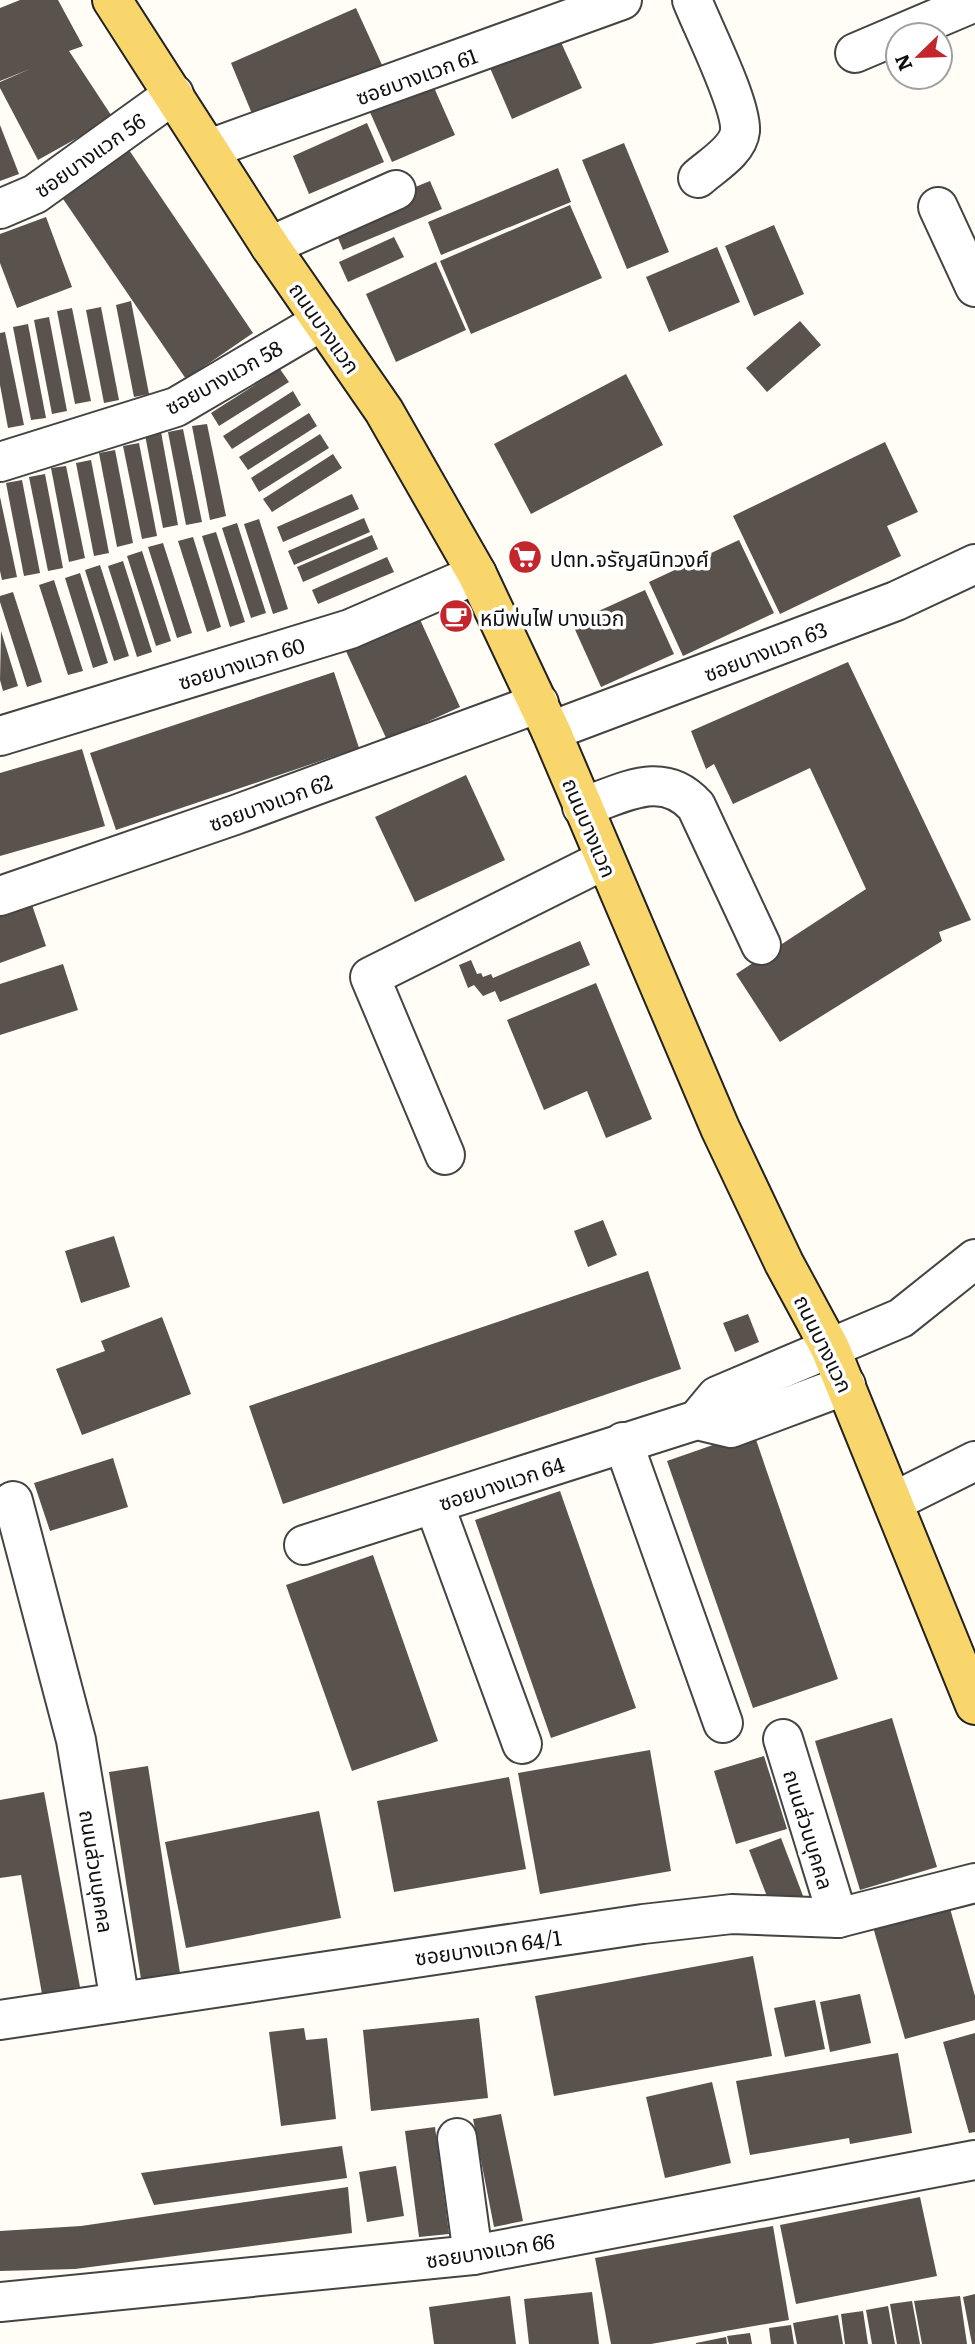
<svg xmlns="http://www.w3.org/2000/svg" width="975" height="2344" font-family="Literata,'Noto Sans Thai',serif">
<rect width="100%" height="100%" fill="#fffdf5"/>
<!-- building -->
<g fill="#5a524d">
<polygon points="20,0 58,0 83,46 69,51 113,118 38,160 0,88 0,82 30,69 0,81 0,8"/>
<polygon points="356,8 383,67 255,121 231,63"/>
<polygon points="559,38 582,88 512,119 490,68"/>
<polygon points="432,83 455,135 392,162 369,110"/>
<polygon points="367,123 384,162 309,194 293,156"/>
<polygon points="0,125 19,174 0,181"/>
<polygon points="624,143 669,252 627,269 582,160"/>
<polygon points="127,147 253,333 186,379 59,193"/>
<polygon points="558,168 571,202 441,255 428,222"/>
<polygon points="430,181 442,209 343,250 331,221"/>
<polygon points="570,205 602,278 471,334 440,261"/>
<polygon points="46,217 72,287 17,308 0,263 0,234"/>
<polygon points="774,225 804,294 754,316 725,246"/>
<polygon points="394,237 404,257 348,282 339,262"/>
<polygon points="717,247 740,302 669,332 646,277"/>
<polygon points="436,262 466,330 396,362 366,294"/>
<polygon points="131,301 149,394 134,397 116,305"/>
<polygon points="101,307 119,400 104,403 86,310"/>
<polygon points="72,308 91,401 75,404 57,311"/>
<polygon points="49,317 67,411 52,414 34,320"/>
<polygon points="800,321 821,345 767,392 746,368"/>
<polygon points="28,324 46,418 31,420 13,327"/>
<polygon points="5,332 24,425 8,428 0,385 0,333"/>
<polygon points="280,369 289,382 219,426 211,413"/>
<polygon points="626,374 663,445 531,514 494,444"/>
<polygon points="293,391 301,405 232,449 223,436"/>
<polygon points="309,413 317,426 248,470 239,457"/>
<polygon points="207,424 226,516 210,520 192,426"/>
<polygon points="183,429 202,522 186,525 168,432"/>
<polygon points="161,432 178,525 163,528 145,435"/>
<polygon points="320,434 329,448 259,492 251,478"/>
<polygon points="885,442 918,512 887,526 901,556 780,614 733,516"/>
<polygon points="139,443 157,536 142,539 123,446"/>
<polygon points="115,450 133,543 117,547 99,453"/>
<polygon points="333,454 342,468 272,512 263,499"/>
<polygon points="91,460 109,553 94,556 76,463"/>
<polygon points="66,466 85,558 69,562 51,468"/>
<polygon points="45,474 63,568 48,571 29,477"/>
<polygon points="22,480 40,573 24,576 6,483"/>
<polygon points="352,494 359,509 283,542 277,527"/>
<polygon points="0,497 17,577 2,580 0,571"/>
<polygon points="364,518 370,532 294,565 288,551"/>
<polygon points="259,519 288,609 273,614 244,524"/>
<polygon points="237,523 266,613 251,618 222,528"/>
<polygon points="216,532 245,622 230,627 202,536"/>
<polygon points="372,535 378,549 303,582 297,567"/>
<polygon points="193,537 221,627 207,632 178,541"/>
<polygon points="739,540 774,613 683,656 649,582"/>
<polygon points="163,543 192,633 177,638 148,547"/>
<polygon points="142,551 171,641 156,646 127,556"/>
<polygon points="387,557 394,572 318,604 312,590"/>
<polygon points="123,561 152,652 137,657 108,566"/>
<polygon points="100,565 129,656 114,661 85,570"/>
<polygon points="80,573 108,663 93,668 65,578"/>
<polygon points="54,580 83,671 68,675 39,585"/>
<polygon points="645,590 674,654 601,687 572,623"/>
<polygon points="13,592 42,682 27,687 0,602 0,596"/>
<polygon points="417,613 460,707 387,740 344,647"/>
<polygon points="1,631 18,686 3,691 0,680"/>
<polygon points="848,662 971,920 939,932 942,941 780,1042 736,974 866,889 810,768 733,804 714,764 706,769 691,731"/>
<polygon points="334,672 359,748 116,830 90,753"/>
<polygon points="82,749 105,826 0,856 0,773"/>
<polygon points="466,775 505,860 415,902 375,817"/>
<polygon points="29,896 46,946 0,963 0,907"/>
<polygon points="580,941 590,965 500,1002 495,991 483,996 474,985 468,988 459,965 471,960 477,974 481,973 483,977 491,974 493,978"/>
<polygon points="63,964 78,1010 0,1035 0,984"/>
<polygon points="596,983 652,1119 606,1138 587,1091 544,1110 507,1020"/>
<polygon points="603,1220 617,1255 588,1267 574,1231"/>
<polygon points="114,1236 130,1287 81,1303 65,1251"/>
<polygon points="648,1271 681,1369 283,1504 249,1406"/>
<polygon points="748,1314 759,1342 735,1352 723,1323"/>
<polygon points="162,1317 191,1394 82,1435 56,1369 105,1351 101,1341"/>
<polygon points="753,1431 838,1679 753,1708 667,1461"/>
<polygon points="113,1458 128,1507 50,1531 34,1483"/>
<polygon points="560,1491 636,1708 551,1738 475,1520"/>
<polygon points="373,1555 438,1741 352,1771 286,1585"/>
<polygon points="892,1718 937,1867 860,1890 815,1741"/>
<polygon points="650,1750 671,1871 540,1894 518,1773"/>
<polygon points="764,1756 787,1829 736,1844 714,1771"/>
<polygon points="148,1766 180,1973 141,1979 109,1772"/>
<polygon points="509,1777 526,1869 394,1892 377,1801"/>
<polygon points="44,1792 80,1987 42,1994 21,1875 0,1878 0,1800"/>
<polygon points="319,1811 341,1918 186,1948 165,1842"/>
<polygon points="781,1838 805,1901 768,1899 749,1850"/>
<polygon points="949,1905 975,1996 975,2020 905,2039 873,1927"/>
<polygon points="753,1956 772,2056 554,2096 535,1996"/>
<polygon points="860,1994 871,2043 830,2052 820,2002"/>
<polygon points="815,2000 825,2049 785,2057 774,2008"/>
<polygon points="479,2018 488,2098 371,2111 363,2030"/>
<polygon points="304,2028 306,2040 327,2038 336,2119 281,2126 269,2032"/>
<polygon points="975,2033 975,2132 969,2133 943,2042"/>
<polygon points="898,2053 912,2133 850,2144 849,2138 750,2155 736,2081"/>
<polygon points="712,2082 731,2163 665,2178 646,2097"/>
<polygon points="501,2114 523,2221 494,2227 473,2119"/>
<polygon points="435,2127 449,2234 419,2237 405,2131"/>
<polygon points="342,2146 347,2178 154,2205 141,2173"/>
<polygon points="396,2166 404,2216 367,2222 359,2172"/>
<polygon points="348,2187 352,2233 75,2269 0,2271 0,2231 81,2226"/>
<polygon points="920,2197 937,2276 796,2304 780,2225"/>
<polygon points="773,2226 789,2320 651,2344 611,2344 595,2258"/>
<polygon points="592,2292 599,2344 529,2344 524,2299"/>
<polygon points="975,2294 975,2344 972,2344 963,2297"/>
<polygon points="510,2296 516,2344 434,2344 429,2307"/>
<polygon points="960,2296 967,2344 922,2344 914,2301"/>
<polygon points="912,2301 920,2344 897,2344 890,2304"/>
<polygon points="888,2306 895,2344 872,2344 866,2310"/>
<polygon points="863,2311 868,2344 845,2344 841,2314"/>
<polygon points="838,2315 843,2344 797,2344 793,2323"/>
<polygon points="791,2325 794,2344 771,2344 769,2328"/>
<polygon points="750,2333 752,2344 729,2344 727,2336"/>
<polygon points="726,2337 727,2344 696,2344 696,2343"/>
</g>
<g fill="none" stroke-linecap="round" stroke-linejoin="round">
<!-- minor casing -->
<g stroke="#444" stroke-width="42">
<g id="minor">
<path d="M692,0c11,28 50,105 48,131 -2,20 -29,35 -42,47"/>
<polyline points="855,53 975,2"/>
<polyline points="209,149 622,0"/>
<polyline points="938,207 975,287"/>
<polyline points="0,209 35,194 174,94"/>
<polyline points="270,246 396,190"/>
<polyline points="0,462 176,407 322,321"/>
<polyline points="551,731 896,601 975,564"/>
<polyline points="0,736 350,629 477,574"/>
<path d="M582,807c41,-13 80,-39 114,-1l65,139"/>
<polyline points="0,896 235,815 539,703"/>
<polyline points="445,1155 370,977 604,860"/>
<polyline points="697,1420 717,1396 901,1318 975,1259"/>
<polyline points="623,1442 723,1723"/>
<polyline points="13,1501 76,1740 120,2002"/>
<polyline points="895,1501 975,1461"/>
<polyline points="434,1504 522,1744"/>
<polyline points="304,1545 697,1420 731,1428 846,1385"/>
<polyline points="783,1739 838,1918"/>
<polyline points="0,2020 643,1924 732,1914 838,1918 975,1883"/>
<polyline points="457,2138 473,2255"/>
<polyline points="0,2302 473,2255 975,2160"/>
</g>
</g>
<!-- major casing -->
<g stroke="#222" stroke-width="42">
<polyline id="major" points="112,0 270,246 384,411 477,574 551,731 720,1128 784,1263 830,1348 975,1705"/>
</g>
<!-- minor -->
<use href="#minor" stroke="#fff" stroke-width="38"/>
<!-- major -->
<use href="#major" stroke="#f9d66b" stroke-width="38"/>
</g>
<!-- icons -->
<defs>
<g id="supermarket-disc" transform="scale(1.75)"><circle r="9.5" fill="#c4262e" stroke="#fff"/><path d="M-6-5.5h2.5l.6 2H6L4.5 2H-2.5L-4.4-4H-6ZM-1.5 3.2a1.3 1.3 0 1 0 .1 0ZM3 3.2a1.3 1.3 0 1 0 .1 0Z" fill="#fff"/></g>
<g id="cafe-disc" transform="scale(1.75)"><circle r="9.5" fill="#c4262e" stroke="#fff"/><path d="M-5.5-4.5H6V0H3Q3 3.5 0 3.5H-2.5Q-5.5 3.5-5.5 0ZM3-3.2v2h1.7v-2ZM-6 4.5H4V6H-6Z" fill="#fff"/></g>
</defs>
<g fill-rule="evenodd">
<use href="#supermarket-disc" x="525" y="557"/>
<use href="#cafe-disc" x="456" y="616"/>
</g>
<g text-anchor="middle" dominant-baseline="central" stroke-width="7" stroke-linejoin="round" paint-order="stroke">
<!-- street labels -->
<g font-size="21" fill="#111" stroke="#fff">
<text transform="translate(416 75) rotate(-20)">ซอยบางแวก 61</text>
<text transform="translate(89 154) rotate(-35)">ซอยบางแวก 56</text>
<text transform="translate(326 327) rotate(55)">ถนนบางแวก</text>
<text transform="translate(223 376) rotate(-29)">ซอยบางแวก 58</text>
<text transform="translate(765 650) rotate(-21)">ซอยบางแวก 63</text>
<text transform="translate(241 662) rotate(-17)">ซอยบางแวก 60</text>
<text transform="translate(270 801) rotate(-20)">ซอยบางแวก 62</text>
<text transform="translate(591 827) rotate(67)">ถนนบางแวก</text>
<text transform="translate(825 1343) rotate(64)">ถนนบางแวก</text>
<text transform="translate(501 1482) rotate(-18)">ซอยบางแวก 64</text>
<text transform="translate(810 1829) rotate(73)">ถนนส่วนบุคคล</text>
<text transform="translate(98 1871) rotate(81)">ถนนส่วนบุคคล</text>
<text transform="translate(488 1946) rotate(-8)">ซอยบางแวก 64/1</text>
<text transform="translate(490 2249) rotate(-9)">ซอยบางแวก 66</text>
</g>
<!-- poi labels -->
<g font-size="21" fill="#111" stroke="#fff" text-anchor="start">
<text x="550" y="557">ปตท.จรัญสนิทวงศ์</text>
<text x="480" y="616">หมีพ่นไฟ บางแวก</text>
</g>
</g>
<!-- north arrow -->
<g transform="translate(919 56) rotate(247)"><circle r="33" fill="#ffffff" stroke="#a0a0a0" stroke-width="2"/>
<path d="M0-5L12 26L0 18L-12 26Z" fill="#c4262e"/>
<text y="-10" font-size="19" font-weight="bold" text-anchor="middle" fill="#111111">N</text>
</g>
</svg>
